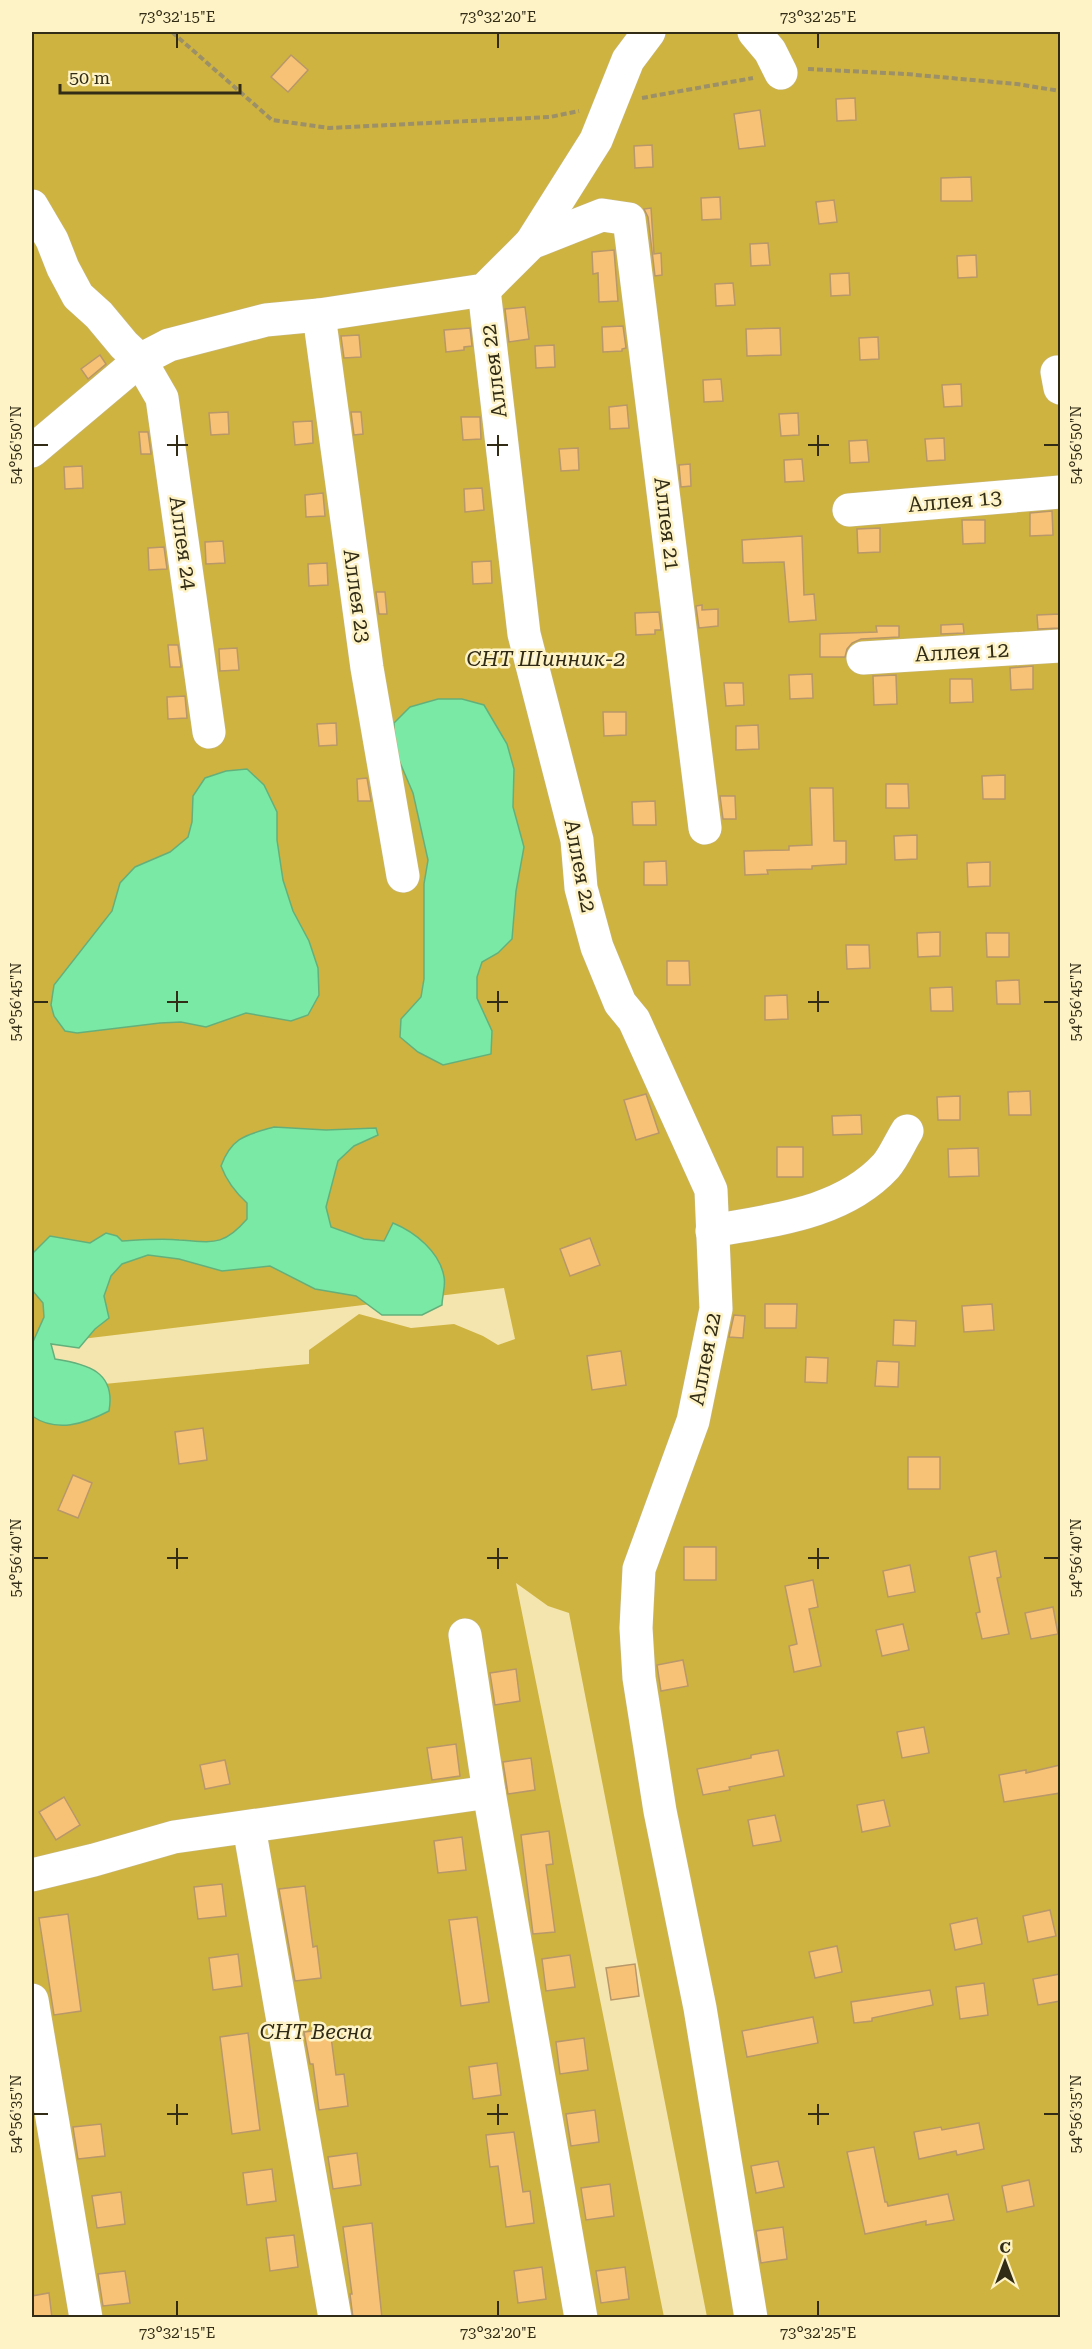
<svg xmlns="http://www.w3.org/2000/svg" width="1092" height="2349" font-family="'Roboto Serif',serif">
<rect width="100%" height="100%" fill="#f4e5ae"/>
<!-- green -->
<polygon fill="#cfb340" points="32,32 1060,32 1060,2317 707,2317 569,1613 548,1606 516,1583 664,2317 32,2318 32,1391 309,1364 309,1350 359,1314 411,1328 454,1324 483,1336 498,1345 515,1339 504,1288 32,1345"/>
<!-- water -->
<g fill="#7ae9a6" stroke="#64b07b" stroke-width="1.5">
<polygon points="438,699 462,699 484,705 507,744 514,769 513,807 524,847 516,891 512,939 498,953 482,962 477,977 477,998 492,1031 491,1054 443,1065 418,1052 400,1037 401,1019 421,997 424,979 424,884 428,860 413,793 395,751 394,723 410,707"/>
<polygon points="247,769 264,785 277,812 277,840 283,880 293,911 309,941 318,968 319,995 308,1015 291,1021 246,1013 206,1027 181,1022 160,1023 77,1033 65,1031 54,1016 51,1005 54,985 112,911 120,883 135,867 170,852 188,837 192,822 193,796 205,778 226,771"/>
<path d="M274,1127l52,3 50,-2 2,7 -24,11 -16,15 -12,46 5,20 33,12 20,2 9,-18c22,9 47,29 51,54 2,8 -2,20 -2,28l-20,10h-40l-26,-19 -41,-7 -45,-23 -48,5 -43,-12 -31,-4 -26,9 -11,12 -7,20 5,22 -14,11 -16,19 -28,-4 4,15c33,5 61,13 54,52 -25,13 -52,22 -77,5v-72l12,-27 -1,-14 -11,-13v-36l18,-18 40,7 16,-10 11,3 5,5c19,-1 38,-3 57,-1 33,2 44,7 68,-21v-16c-12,-11 -20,-21 -26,-37 11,-29 25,-31 53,-39z"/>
</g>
<!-- building -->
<g fill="#f8c276" stroke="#b89769" stroke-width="1.5">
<polygon points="291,55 308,70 288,92 271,77"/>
<polygon points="855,98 856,120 837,121 836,99"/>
<polygon points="760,110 765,146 739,149 734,114"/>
<polygon points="652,145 653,167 635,168 634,146"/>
<polygon points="971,177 972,201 941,201 941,178"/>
<polygon points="720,197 721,219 702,220 701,198"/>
<polygon points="834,200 837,222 819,224 816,202"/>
<polygon points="651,208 654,254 661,253 662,275 655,276 648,217 644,209"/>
<polygon points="768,243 770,265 751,266 750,244"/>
<polygon points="614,250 618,301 599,302 598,273 593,274 592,252"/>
<polygon points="976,255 977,277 958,278 957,256"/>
<polygon points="849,273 850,295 831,296 830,274"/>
<polygon points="733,283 735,305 716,306 715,284"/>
<polygon points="525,307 529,339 509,342 505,309"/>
<polygon points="623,326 626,348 622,349 622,351 603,352 602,327"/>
<polygon points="470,328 472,346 464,347 464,350 446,352 444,330"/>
<polygon points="780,328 781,355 747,356 746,329"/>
<polygon points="359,335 361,357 344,358 341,336"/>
<polygon points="878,337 879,359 860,360 859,338"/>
<polygon points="554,345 555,367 536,368 535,346"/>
<polygon points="100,355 106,364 88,379 81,369"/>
<polygon points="721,379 723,401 704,402 703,380"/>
<polygon points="961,384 962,406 944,407 942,385"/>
<polygon points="627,405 629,428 610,429 609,407"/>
<polygon points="228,412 229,434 211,435 209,413"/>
<polygon points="351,412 361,412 363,434 354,435"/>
<polygon points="798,413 799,435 781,436 779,414"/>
<polygon points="461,417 480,417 481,439 463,440"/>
<polygon points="312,421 313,443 295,445 293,422"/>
<polygon points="139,432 148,432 151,454 141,454"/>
<polygon points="944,438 945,460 927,461 925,439"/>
<polygon points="867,440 869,462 850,463 849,441"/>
<polygon points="578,448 579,470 561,471 559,449"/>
<polygon points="802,459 804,481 785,482 784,460"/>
<polygon points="690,464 691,486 681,487 679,465"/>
<polygon points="82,466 83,488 65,489 64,467"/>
<polygon points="482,488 484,510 465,512 464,489"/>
<polygon points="323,493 325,516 306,517 305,495"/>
<polygon points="1052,511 1053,535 1030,536 1030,513"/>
<polygon points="962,520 985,520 985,543 963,544"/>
<polygon points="880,528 880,552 858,553 857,529"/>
<polygon points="802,536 804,595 814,594 816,620 789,622 784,562 743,563 742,540"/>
<polygon points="223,541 225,563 206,564 205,542"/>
<polygon points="164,547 167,569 149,570 148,548"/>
<polygon points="491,561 492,583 473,584 472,562"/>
<polygon points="327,563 328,585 309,586 308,564"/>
<polygon points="376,592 385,592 387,614 379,614"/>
<polygon points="702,605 702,610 718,609 718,626 699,628 696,606"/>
<polygon points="659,612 661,630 655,630 655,634 636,635 635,613"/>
<polygon points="1060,614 1060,628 1038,629 1037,615"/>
<polygon points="963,624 964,633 941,634 941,625"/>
<polygon points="876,626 899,626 899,637 861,639 852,643 847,649 845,657 820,657 820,634 877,632"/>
<polygon points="168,645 178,645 181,667 170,667"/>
<polygon points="237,648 239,670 220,671 219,649"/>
<polygon points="1033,666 1033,689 1011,690 1010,668"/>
<polygon points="812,674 813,698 790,699 789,675"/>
<polygon points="896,675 897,704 874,705 873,676"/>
<polygon points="950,679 972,679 973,702 950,703"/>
<polygon points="724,683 743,683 744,705 726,706"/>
<polygon points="185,696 187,718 168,719 167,697"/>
<polygon points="603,712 626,712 626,735 604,736"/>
<polygon points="336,723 337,745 319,746 317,724"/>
<polygon points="758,725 759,749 736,750 736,726"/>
<polygon points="1005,775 1005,799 983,799 982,776"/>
<polygon points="367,778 371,801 358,801 357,779"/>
<polygon points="886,784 908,784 909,808 886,808"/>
<polygon points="810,788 833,788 834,841 846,841 846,864 812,866 812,869 767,870 768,874 745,875 744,851 789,850 789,846 812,845"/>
<polygon points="720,796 735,796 736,819 723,819"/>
<polygon points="655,801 656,825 633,825 632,802"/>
<polygon points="917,835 917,859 895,860 894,836"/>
<polygon points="666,861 667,885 644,885 644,862"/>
<polygon points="990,862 990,886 968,887 967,863"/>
<polygon points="940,932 940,956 918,957 917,933"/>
<polygon points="986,933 1009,933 1009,957 987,957"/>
<polygon points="846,945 869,945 870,968 847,969"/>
<polygon points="667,961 689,961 690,985 667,985"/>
<polygon points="1019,980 1020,1004 997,1004 996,981"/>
<polygon points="952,987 953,1011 931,1011 930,988"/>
<polygon points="787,995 788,1019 765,1020 765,996"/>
<polygon points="1030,1091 1031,1115 1009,1115 1008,1092"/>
<polygon points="646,1094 659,1133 636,1140 624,1100"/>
<polygon points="960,1096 960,1120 938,1120 937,1097"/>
<polygon points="861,1115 862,1134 833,1135 832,1116"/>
<rect x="777" y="1147" width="26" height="30"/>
<polygon points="978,1148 979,1176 949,1177 948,1149"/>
<polygon points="590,1238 600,1265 570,1276 560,1249"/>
<polygon points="765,1304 797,1304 796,1328 765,1328"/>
<polygon points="992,1304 994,1330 964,1332 962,1306"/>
<polygon points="734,1315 745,1316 743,1338 729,1337"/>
<polygon points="894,1320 916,1321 915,1346 893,1345"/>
<polygon points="621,1351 626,1385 592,1390 587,1356"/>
<polygon points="806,1357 828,1358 827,1383 805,1382"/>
<polygon points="877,1361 899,1362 898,1387 875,1386"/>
<polygon points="203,1428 207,1460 179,1464 175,1432"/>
<rect x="908" y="1457" width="32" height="32"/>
<polygon points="73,1475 92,1483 78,1518 58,1510"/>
<rect x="684" y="1547" width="32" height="33"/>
<polygon points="996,1551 1001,1577 997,1578 1009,1634 982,1639 976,1613 980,1612 969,1557"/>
<polygon points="910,1565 915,1592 888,1597 883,1571"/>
<polygon points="813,1580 818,1607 809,1609 821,1666 794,1672 789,1646 797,1644 785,1586"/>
<polygon points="1053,1607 1058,1634 1031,1639 1025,1613"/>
<polygon points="903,1624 909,1650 882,1656 876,1630"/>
<polygon points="683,1660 688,1686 661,1691 657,1665"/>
<polygon points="516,1669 520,1701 495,1705 490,1673"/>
<polygon points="924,1727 929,1753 902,1758 897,1732"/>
<polygon points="456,1744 460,1776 432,1780 427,1748"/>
<polygon points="778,1750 784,1776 729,1787 730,1790 703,1795 697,1769 751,1758 751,1755"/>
<polygon points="531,1758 535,1790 508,1794 503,1762"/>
<polygon points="225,1760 230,1784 205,1789 200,1765"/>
<polygon points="1060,1765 1060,1793 1004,1802 999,1775 1026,1770 1026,1773"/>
<polygon points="64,1797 80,1825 56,1840 39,1812"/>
<polygon points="884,1800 890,1826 862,1832 857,1805"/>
<polygon points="775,1815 781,1841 753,1846 748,1820"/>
<polygon points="549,1831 553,1864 546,1865 555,1932 533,1934 521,1835"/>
<polygon points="462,1837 466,1870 438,1873 434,1841"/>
<polygon points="222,1884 226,1916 198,1919 194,1887"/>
<polygon points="305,1886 313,1947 317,1946 321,1978 295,1981 279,1889"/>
<polygon points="1050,1910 1056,1936 1028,1942 1023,1916"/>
<polygon points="68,1914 81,2011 54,2015 39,1918"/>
<polygon points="477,1917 489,2002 461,2006 449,1920"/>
<polygon points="977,1918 982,1944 955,1950 950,1924"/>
<polygon points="837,1946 842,1972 815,1978 809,1952"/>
<polygon points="238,1954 242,1986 213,1990 209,1958"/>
<polygon points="570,1955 575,1987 546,1991 542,1959"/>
<polygon points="635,1964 639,1996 611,2000 606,1968"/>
<polygon points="1060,1974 1060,2001 1038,2005 1033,1979"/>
<polygon points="984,1983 988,2015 960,2019 956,1987"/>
<polygon points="930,1990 933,2005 872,2018 872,2021 854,2023 851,2002"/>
<polygon points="813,2017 818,2043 747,2057 742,2031"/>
<polygon points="330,2029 336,2075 344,2074 348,2106 319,2110 313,2064 310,2064 304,2032"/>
<polygon points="248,2033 260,2130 232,2134 220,2037"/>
<polygon points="584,2038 588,2070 560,2074 556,2042"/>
<polygon points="497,2063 501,2095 473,2099 469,2067"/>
<polygon points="595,2110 599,2142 571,2146 566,2114"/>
<polygon points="979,2123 984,2149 957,2155 956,2151 919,2159 914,2132 941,2127 942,2130"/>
<polygon points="101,2124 105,2156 78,2159 73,2127"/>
<polygon points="514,2132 523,2192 530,2191 534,2223 506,2227 498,2166 490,2167 486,2135"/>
<polygon points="874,2147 885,2202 887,2202 888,2206 948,2194 954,2220 926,2225 926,2221 865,2234 847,2152"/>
<polygon points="357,2153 361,2185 333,2189 328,2157"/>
<polygon points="778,2161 784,2187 756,2193 751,2166"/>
<polygon points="272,2169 276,2201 247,2205 243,2173"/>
<polygon points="1029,2180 1034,2206 1007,2212 1002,2186"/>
<polygon points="610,2184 614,2216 586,2220 581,2188"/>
<polygon points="121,2192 125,2224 97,2228 92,2196"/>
<polygon points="372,2223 382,2318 353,2318 350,2294 352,2294 343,2227"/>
<polygon points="783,2227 787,2259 761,2263 756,2231"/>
<polygon points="294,2235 298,2267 270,2271 266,2238"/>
<polygon points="542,2267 546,2299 518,2303 514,2271"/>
<polygon points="625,2267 629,2299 601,2303 596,2271"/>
<polygon points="125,2271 130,2303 103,2306 98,2274"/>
<polygon points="49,2293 52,2318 32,2318 32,2296"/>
</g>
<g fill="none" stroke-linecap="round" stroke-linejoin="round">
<!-- minor casing -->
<g stroke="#c6b882" stroke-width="34">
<g id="minor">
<polyline points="754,32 770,51 781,73"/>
<polyline points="32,206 52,240 63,268 78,296 99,315 124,345 140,360 162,398 209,732"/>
<polyline points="531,243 596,140 628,60 649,32"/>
<polyline points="484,290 524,634 577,840 581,888 597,947 620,1003 634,1020 711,1190 716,1309 693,1421 639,1569 636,1628 639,1678 660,1811 700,2008 751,2318"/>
<polyline points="319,315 367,668 403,876"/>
<polyline points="1057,372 1060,388"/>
<polyline points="32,451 140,360 169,345 266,320 319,315 484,290 531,243 602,215 629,219 705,828"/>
<polyline points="849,510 1060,492"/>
<polyline points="863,658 1060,646"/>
<path d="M712,1231c60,-11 130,-17 174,-65 8,-9 14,-24 21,-35"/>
<polyline points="465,1635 489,1792 581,2318"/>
<polyline points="249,1827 335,2318"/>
<polyline points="32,1875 94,1860 174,1837 489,1792"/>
<polyline points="32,2000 86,2318"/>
</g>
</g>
<!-- path -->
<g stroke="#9b9068" stroke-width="4" stroke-dasharray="6 3" stroke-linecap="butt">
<polyline points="172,32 272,120 329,128 550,117 579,111"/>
<polyline points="808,69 906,74 1017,84 1060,91"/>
<polyline points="642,98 753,78"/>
</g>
<!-- minor -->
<use href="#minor" stroke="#fff" stroke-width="33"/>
</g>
<!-- ticks -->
<path fill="none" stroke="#322c16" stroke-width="2" d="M177,33v15M498,33v15M818,33v15M177,435v21M498,435v21M818,435v21M33,445h15M167,445h21M487,445h21M808,445h21M1044,445h15M177,991v21M498,991v21M818,991v21M33,1002h15M167,1002h21M487,1002h21M808,1002h21M1044,1002h15M177,1548v21M498,1548v21M818,1548v21M33,1558h15M167,1558h21M487,1558h21M808,1558h21M1044,1558h15M177,2104v21M498,2104v21M818,2104v21M33,2114h15M167,2114h21M487,2114h21M808,2114h21M1044,2114h15M177,2301v15M498,2301v15M818,2301v15"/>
<g text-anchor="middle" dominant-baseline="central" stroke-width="5" stroke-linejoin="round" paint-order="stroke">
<!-- street labels -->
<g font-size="21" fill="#322c16" stroke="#fef3c7">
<text transform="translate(494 371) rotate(-97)">Аллея 22</text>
<text transform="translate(955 501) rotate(-5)">Аллея 13</text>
<text transform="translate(667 524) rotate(83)">Аллея 21</text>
<text transform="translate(183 543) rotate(82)">Аллея 24</text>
<text transform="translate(357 596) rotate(82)">Аллея 23</text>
<text transform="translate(962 652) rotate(-3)">Аллея 12</text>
<text transform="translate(580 866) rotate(79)">Аллея 22</text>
<text transform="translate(705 1359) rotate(-79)">Аллея 22</text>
</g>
<!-- park labels -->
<g font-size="21" font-style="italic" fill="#302a16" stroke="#fef3c7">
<text x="546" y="659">СНТ Шинник-2</text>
<text x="316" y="2032">СНТ Весна</text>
</g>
</g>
<!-- border -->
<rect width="1092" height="2349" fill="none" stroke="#fef3c7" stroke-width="66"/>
<!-- north arrow -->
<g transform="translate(1005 2262)" stroke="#fef3c7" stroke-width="4.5" paint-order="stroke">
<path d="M0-4.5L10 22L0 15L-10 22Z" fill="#322c16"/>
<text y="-9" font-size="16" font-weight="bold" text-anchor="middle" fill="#322c16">С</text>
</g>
<!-- scale -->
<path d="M60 84v9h180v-9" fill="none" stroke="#322c16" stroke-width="3"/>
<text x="69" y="84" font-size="18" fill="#322c16" stroke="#fef3c7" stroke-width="4.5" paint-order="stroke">50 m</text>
<rect x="33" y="33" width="1026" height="2283" fill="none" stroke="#322c16" stroke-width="2"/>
<g font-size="15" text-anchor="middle" fill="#322c16">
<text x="177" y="22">73°32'15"E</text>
<text x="498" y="22">73°32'20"E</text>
<text x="818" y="22">73°32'25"E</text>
<text transform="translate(16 445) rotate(-90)" y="5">54°56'50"N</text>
<text transform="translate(1076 445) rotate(-90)" y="5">54°56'50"N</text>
<text transform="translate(16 1002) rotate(-90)" y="5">54°56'45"N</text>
<text transform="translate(1076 1002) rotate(-90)" y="5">54°56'45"N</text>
<text transform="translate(16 1558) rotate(-90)" y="5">54°56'40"N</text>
<text transform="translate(1076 1558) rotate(-90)" y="5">54°56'40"N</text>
<text transform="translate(16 2114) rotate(-90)" y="5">54°56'35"N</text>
<text transform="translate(1076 2114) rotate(-90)" y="5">54°56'35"N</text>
<text x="177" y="2338">73°32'15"E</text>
<text x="498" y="2338">73°32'20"E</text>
<text x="818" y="2338">73°32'25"E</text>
</g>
</svg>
